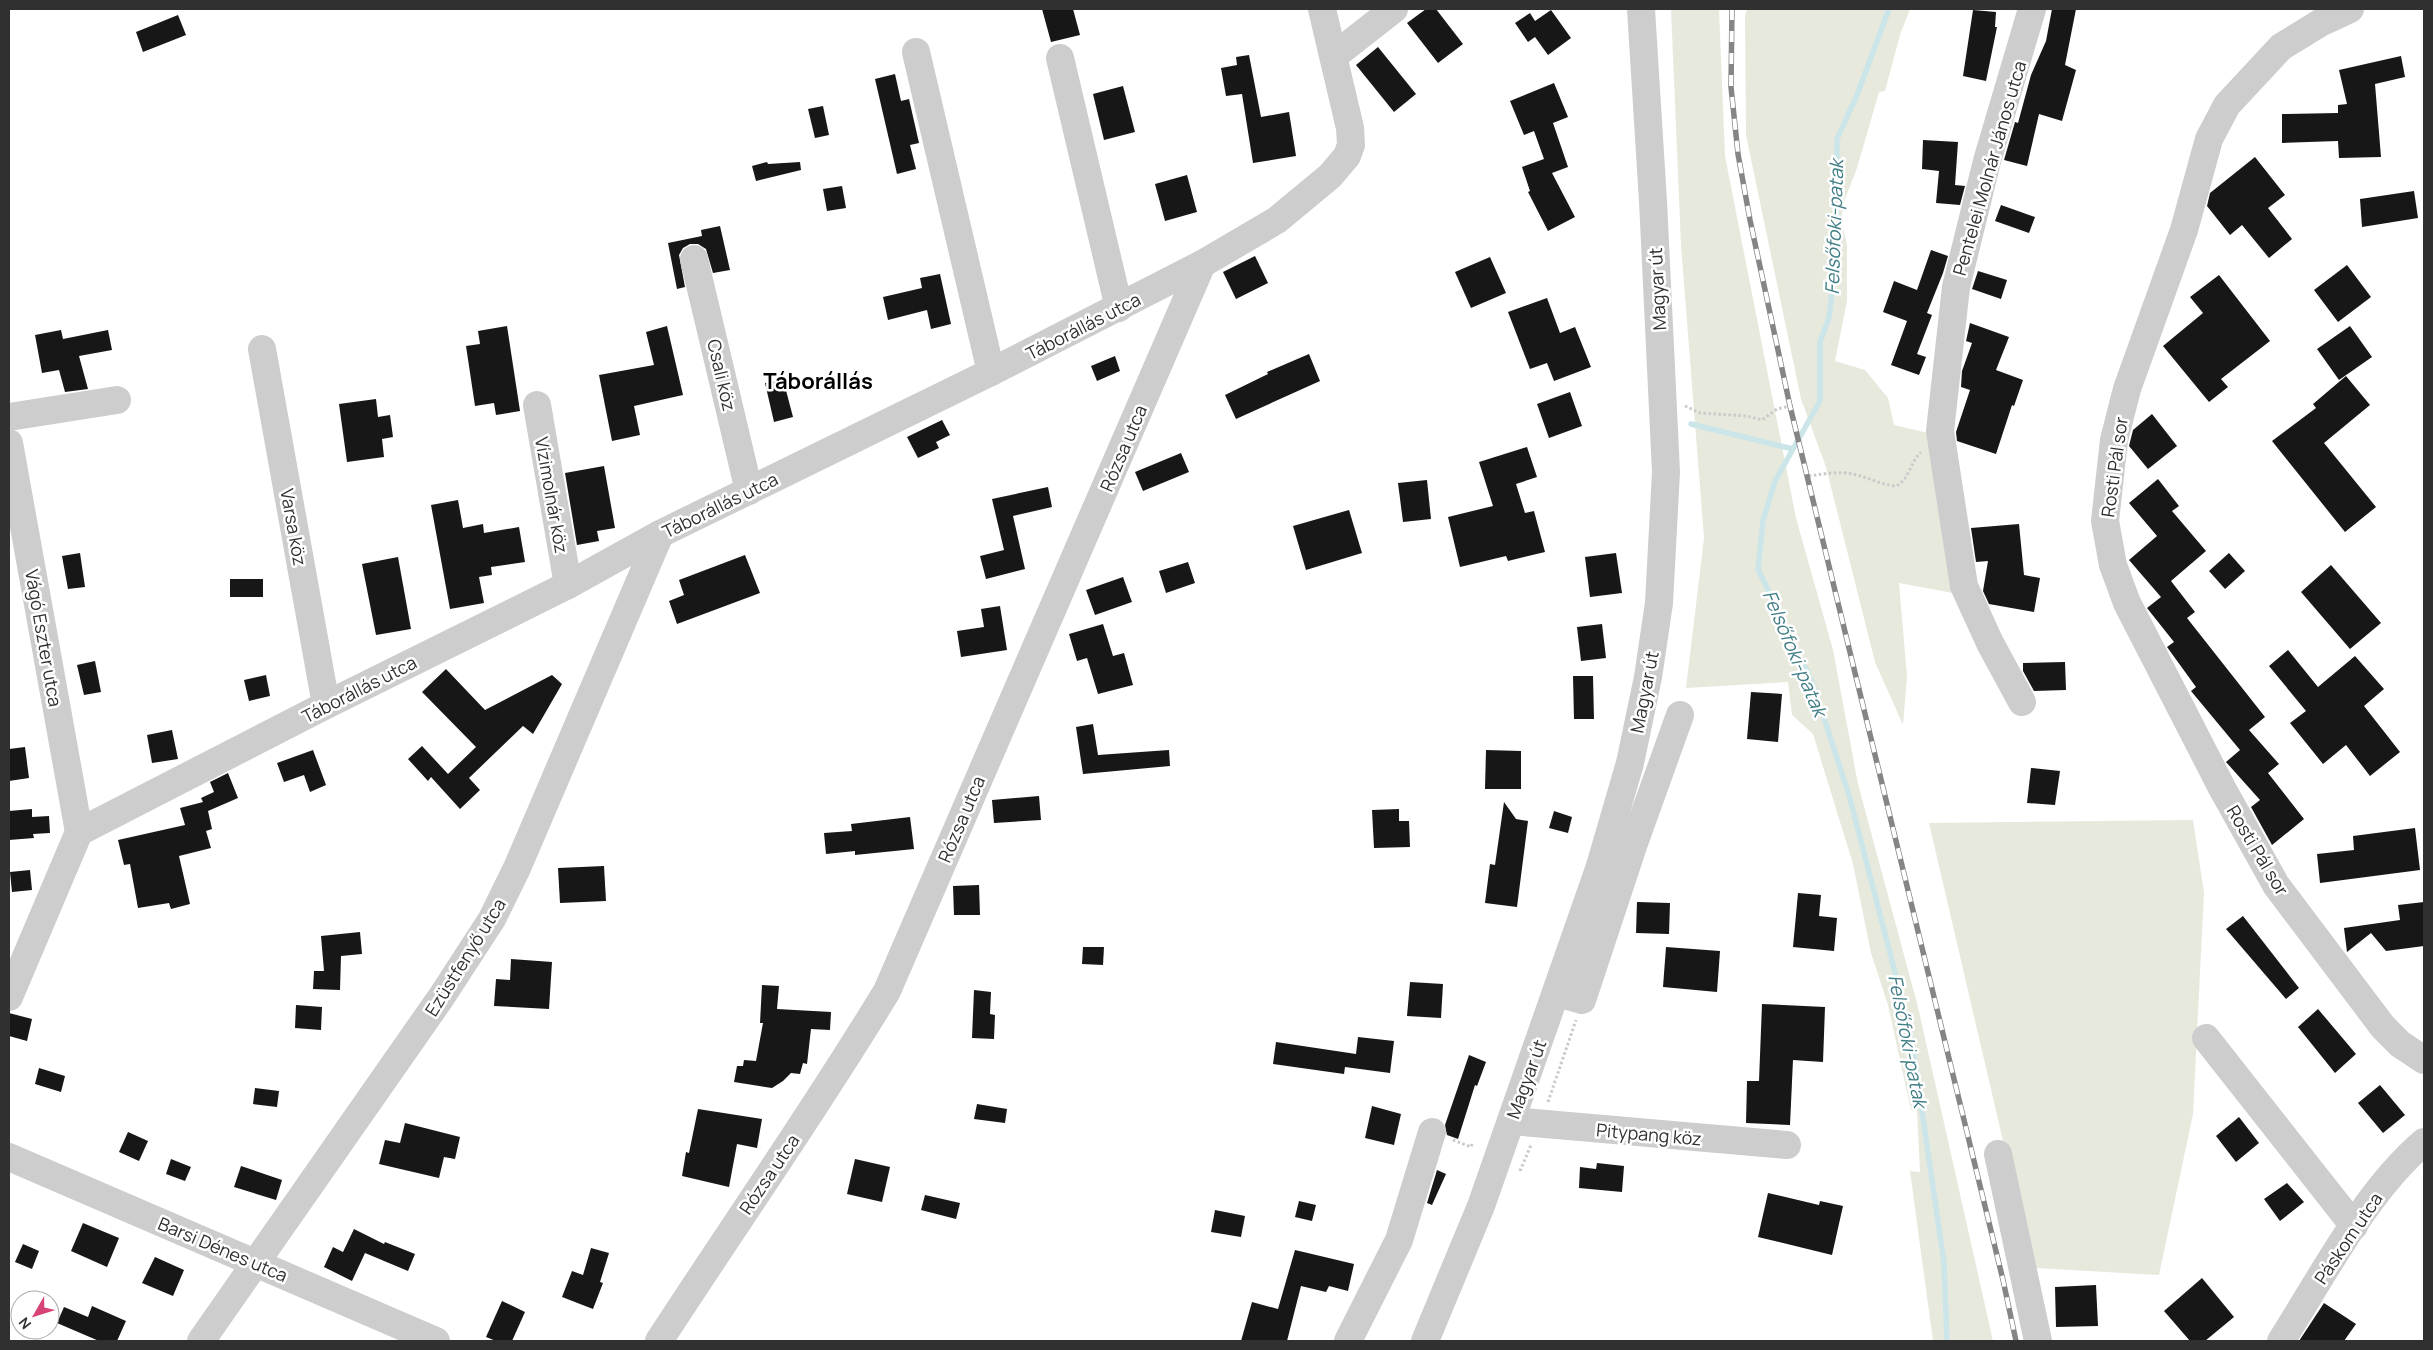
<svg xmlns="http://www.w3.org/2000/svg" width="2433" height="1350" font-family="Manrope,sans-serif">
<rect width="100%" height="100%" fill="#fff"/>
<!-- green -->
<g fill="#e7e9dd">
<polygon points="1671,9 1719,9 1725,156 1796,518 1833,650 1858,784 1918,1007 1993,1341 1933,1341 1910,1171 1920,1172 1917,1110 1911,1110 1888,1005 1871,953 1853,864 1813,734 1792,715 1788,682 1686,688 1704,538 1681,245"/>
<polygon points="1747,9 1910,9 1900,35 1885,91 1879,92 1857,168 1845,199 1841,219 1847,245 1847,301 1835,361 1865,370 1888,398 1894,425 1932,434 1958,594 1899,583 1907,676 1903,725 1875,662 1826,467 1801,399 1746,135 1745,16"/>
<polygon points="2193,820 2204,893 2193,1114 2159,1275 2036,1268 2010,1171 1929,823"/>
</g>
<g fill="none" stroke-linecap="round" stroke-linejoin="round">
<!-- stream -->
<g stroke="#cbe5e8" stroke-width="5.5">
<polyline points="1889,9 1857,95 1837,139 1836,257 1829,318 1820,342 1820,401 1775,481 1763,521 1758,569 1813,684 1849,795 1891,957 1912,1042 1944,1263 1947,1341"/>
<polyline points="1691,424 1793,449"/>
</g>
</g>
<!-- building -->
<g fill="#171717">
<polygon points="1042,9 1073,9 1080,35 1051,42"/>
<polygon points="1426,9 1436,9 1463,44 1438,63 1407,23"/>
<polygon points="2052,9 2076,9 2065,65 2076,70 2062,121 2039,114 2027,166 2004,160 2015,122 2018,123 2031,75 2046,41"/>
<polygon points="1551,10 1571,38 1548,55 1535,37 1528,42 1515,23 1530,13 1535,21"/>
<polygon points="1973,10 1996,12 1995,27 1997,27 1986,81 1963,76"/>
<polygon points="178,15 186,35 143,52 136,32"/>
<polygon points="1378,47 1416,94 1394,112 1356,65"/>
<polygon points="1249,55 1261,117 1289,112 1296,156 1253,163 1242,94 1226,96 1221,68 1237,65 1236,57"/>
<polygon points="2401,56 2405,77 2375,84 2381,157 2339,158 2338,141 2282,143 2282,114 2338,113 2338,105 2347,104 2339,70"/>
<polygon points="895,74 901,101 909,99 919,143 910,145 916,169 897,174 875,79"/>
<polygon points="1554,83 1568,117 1553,123 1568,167 1552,173 1575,217 1548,231 1528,192 1530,191 1522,167 1544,159 1534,131 1524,135 1510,101"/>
<polygon points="1123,86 1135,132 1104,140 1093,94"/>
<polygon points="823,106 829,135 815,138 808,109"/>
<polygon points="1923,140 1958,142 1955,185 1965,186 1960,205 1936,203 1939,171 1922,169"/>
<polygon points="2255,157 2285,195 2268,208 2292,239 2269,258 2242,225 2230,235 2207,206 2210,193"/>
<polygon points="767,162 768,164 800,162 801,170 756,181 752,166"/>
<polygon points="1187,175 1197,212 1165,221 1155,184"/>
<polygon points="842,186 846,208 827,211 823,189"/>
<polygon points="2414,191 2418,218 2362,227 2360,199"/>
<polygon points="2001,205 2035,217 2029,233 1995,221"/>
<polygon points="720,226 730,270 713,273 706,249 698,244 690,244 683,248 679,255 685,287 677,289 668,243 702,236 701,230"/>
<polygon points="1931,250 1948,256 1943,273 1927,313 1932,315 1917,354 1926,357 1919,375 1891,365 1907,321 1883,312 1894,281 1917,290"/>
<polygon points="1255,256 1268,283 1236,299 1223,272"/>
<polygon points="1490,257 1506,293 1471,308 1455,272"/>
<polygon points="2347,265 2371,297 2338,322 2314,290"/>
<polygon points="1978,271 2007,280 2001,299 1972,289"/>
<polygon points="940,274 951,324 931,329 927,310 888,320 883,297 922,288 920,278"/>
<polygon points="2219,275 2270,341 2221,379 2228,387 2209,402 2163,346 2203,313 2190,297"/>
<polygon points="1547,298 1560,333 1575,327 1591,367 1554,381 1547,363 1530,369 1508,312"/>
<polygon points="1970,323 2009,337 1996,370 2023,380 2014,406 2012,405 1996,454 1957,441 1956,432 1970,390 1961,387 1962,371 1972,343 1966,341"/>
<polygon points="507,326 520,411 496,415 494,403 475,406 466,346 480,344 478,331"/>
<polygon points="667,326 683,395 634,406 640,435 612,441 599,375 654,365 646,332"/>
<polygon points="2350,326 2372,357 2339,380 2317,349"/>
<polygon points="61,330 63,339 108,330 112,350 79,356 88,389 65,392 59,370 42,373 35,335"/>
<polygon points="1309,354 1320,381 1236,419 1225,395 1268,374 1267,372"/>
<polygon points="1115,356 1120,371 1097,381 1091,366"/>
<polygon points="2346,376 2370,405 2324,443 2376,507 2345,532 2272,441 2316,408 2313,404"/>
<polygon points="783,379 793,417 774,422 765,383"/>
<polygon points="1570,392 1582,426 1549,438 1537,404"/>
<polygon points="376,399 378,417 390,415 393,437 382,439 384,457 347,462 339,404"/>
<polygon points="2152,414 2177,446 2148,469 2129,446 2133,430"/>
<polygon points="942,420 950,435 936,442 939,448 918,458 907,437"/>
<polygon points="1527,447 1537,477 1516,484 1525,513 1534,511 1545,552 1508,561 1506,556 1460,567 1448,517 1493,506 1479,462"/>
<polygon points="1181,453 1189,472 1143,491 1135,472"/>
<polygon points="604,466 615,528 597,531 599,541 577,545 565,473"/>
<polygon points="2158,479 2179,506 2172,511 2206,551 2171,581 2195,612 2187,618 2265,717 2249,730 2279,764 2268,773 2304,819 2272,845 2251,807 2260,800 2226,762 2240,750 2191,691 2196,687 2167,647 2174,642 2147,608 2161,597 2129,560 2157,536 2129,503"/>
<polygon points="1427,480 1431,519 1403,522 1398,483"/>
<polygon points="1048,487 1052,507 1013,516 1025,569 986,579 980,556 1004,550 992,499"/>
<polygon points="458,500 463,528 483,524 484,533 519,527 525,562 491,567 492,575 479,577 484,603 450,609 431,505"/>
<polygon points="1349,510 1362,553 1306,570 1293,526"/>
<polygon points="2019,524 2024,575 2040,578 2034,612 1989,604 1983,591 1988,561 1976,562 1971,528"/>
<polygon points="80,553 85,587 68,589 62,556"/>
<polygon points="1616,553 1622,593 1590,597 1585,557"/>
<polygon points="2229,553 2245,571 2225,589 2209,571"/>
<polygon points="745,555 760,593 677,624 669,601 684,595 679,580"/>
<polygon points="398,557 411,629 376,635 362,564"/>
<polygon points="1188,562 1195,583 1166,593 1159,571"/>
<polygon points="2331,565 2381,623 2350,649 2301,592"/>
<polygon points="1123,577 1132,602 1095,615 1086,590"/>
<rect x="230" y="579" width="33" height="18"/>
<polygon points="1000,606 1007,650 961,657 957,631 984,627 981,609"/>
<polygon points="1103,624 1113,656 1124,653 1133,685 1098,694 1087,658 1077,661 1069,634"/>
<polygon points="1602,624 1606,658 1581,661 1577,627"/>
<polygon points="2288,650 2318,687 2355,656 2384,689 2364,706 2400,752 2370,776 2346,745 2323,764 2290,723 2306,711 2269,666"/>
<polygon points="95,661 101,692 84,695 77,665"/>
<polygon points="2065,662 2066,690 2034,691 2023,671 2023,663"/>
<polygon points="446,669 485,710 552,675 562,684 533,734 523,726 469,778 480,790 460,809 431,777 428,781 408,759 422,746 448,774 476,747 422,692"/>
<polygon points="266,675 270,696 249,701 244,680"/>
<polygon points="1573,676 1593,676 1594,719 1574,719"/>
<polygon points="1751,692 1782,694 1778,742 1747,739"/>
<polygon points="1093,724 1098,755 1169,750 1170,766 1083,774 1076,727"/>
<polygon points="172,730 178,759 152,763 147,735"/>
<polygon points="25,747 29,778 9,781 9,749"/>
<polygon points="313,750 326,785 310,792 304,775 284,782 277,763"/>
<polygon points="1486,750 1521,751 1521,789 1485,789"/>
<polygon points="2031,768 2060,771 2055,805 2027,803"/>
<polygon points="228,773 238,798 208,811 212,829 206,831 211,848 179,856 190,904 171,909 169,903 138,908 130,864 124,865 118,840 185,825 180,808 203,802 201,798 214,792 210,782"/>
<polygon points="1039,796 1041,820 994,823 992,800"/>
<polygon points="1504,802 1516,819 1528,821 1517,907 1485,903 1490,864 1495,865"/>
<polygon points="32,809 32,817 49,816 50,833 33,834 34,838 9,840 9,811"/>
<polygon points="1399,809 1399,821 1409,821 1410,847 1374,848 1372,810"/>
<polygon points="1554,811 1572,817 1568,833 1549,828"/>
<polygon points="910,817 914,849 855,855 855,851 826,854 824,833 852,831 851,824"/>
<polygon points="2415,828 2420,870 2320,883 2317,854 2354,850 2353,836"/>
<polygon points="604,866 606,901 560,903 558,868"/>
<polygon points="30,870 32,890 12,892 10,872"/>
<polygon points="979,885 980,915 954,915 953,886"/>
<polygon points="1798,893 1821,895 1819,916 1837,918 1834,951 1793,947"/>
<polygon points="1637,902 1670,903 1669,934 1636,933"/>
<polygon points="2424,902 2424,946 2386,951 2371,933 2347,952 2344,928 2400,920 2398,905"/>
<polygon points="2243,916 2299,988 2286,999 2226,929"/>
<polygon points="360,932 362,954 341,956 340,990 313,989 314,971 324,971 321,936"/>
<polygon points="1083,947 1104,947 1103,965 1082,964"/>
<polygon points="1666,947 1720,951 1717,992 1663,987"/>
<polygon points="511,959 552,962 549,1009 494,1006 496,979 510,980"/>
<polygon points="1410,982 1443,984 1441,1018 1407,1016"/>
<polygon points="762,985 779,986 777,1009 831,1012 830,1030 811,1029 807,1064 803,1063 800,1074 791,1073 783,1081 772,1088 734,1082 737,1066 743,1066 744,1060 756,1061 763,1023 760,1023"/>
<polygon points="974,990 991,992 990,1014 995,1015 994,1039 972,1038"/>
<polygon points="1762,1004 1825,1007 1823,1062 1793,1060 1790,1125 1746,1123 1747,1081 1759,1081"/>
<polygon points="296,1005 322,1007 321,1030 295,1028"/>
<polygon points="2318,1009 2356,1054 2335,1073 2298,1027"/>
<polygon points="9,1013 32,1019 27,1041 9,1036"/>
<polygon points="1358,1037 1394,1041 1390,1073 1345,1067 1344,1074 1273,1064 1276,1042 1356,1054"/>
<polygon points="1469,1055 1486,1062 1477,1086 1475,1085 1458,1139 1447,1135 1445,1125"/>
<polygon points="39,1068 65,1076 61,1092 35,1084"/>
<polygon points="2380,1085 2405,1115 2383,1133 2358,1103"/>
<polygon points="255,1088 279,1091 277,1107 253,1104"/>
<polygon points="977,1104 1007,1109 1005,1123 974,1119"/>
<polygon points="1372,1106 1401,1114 1394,1145 1365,1138"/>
<polygon points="698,1109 762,1119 757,1148 737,1144 729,1187 682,1176 686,1152 689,1153"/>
<polygon points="2239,1117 2259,1143 2236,1162 2216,1136"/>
<polygon points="405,1123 460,1137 455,1159 444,1157 439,1178 379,1164 385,1140 400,1143"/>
<polygon points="128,1132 148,1141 139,1161 119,1152"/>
<polygon points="171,1159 191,1167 185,1181 166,1174"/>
<polygon points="855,1159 890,1167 882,1202 847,1194"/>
<polygon points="1597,1163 1624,1166 1622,1192 1579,1188 1580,1167 1596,1169"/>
<polygon points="241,1166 282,1180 276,1200 234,1187"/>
<polygon points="1437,1170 1446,1174 1432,1205 1427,1203"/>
<polygon points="2287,1183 2304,1202 2280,1221 2264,1199"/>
<polygon points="1768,1193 1819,1205 1820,1201 1843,1206 1832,1255 1758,1237"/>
<polygon points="925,1195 960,1203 956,1219 921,1210"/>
<polygon points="1299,1201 1316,1205 1312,1221 1295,1217"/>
<polygon points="1215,1210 1245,1216 1241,1237 1211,1232"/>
<polygon points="83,1223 119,1238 107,1267 71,1251"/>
<polygon points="354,1229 384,1244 385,1242 415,1254 408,1271 365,1253 352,1281 324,1267 333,1247 343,1252"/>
<polygon points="23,1244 39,1251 32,1269 15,1262"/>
<polygon points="591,1248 609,1253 600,1282 603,1283 593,1309 562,1297 572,1271 583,1275"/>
<polygon points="1295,1250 1354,1264 1348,1291 1329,1286 1326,1292 1301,1286 1287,1341 1241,1341 1252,1302 1278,1309"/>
<polygon points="155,1257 184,1270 173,1296 142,1283"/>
<polygon points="2202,1278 2234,1317 2205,1341 2190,1341 2164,1311"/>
<polygon points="2096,1285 2098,1326 2056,1327 2055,1287"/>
<polygon points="502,1301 525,1312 512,1341 496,1341 486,1337"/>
<polygon points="2324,1303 2356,1324 2344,1341 2299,1341"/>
<polygon points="92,1306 126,1321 117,1341 99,1341 57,1323 64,1307 88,1317"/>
</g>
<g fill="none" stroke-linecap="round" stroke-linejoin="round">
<!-- path -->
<g stroke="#cacaca" stroke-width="3" stroke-dasharray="2.5 2.5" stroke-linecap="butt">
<polyline points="1685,406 1700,413 1747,416 1762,420 1777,409 1790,406"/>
<path d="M1809,476c14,-2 30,-5 44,-2 15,3 28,11 43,12 14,-7 14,-24 25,-34"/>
<polyline points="1548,1102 1576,1020"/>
<polyline points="1453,1140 1471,1147 1472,1144"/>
<polyline points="1520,1171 1531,1145"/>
</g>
<!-- minor -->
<g stroke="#cdcdcd" stroke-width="28">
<polyline points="2350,9 2320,23 2281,47 2227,105 2209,139 2184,230 2127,389 2114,440 2105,521 2113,565 2127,603 2222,788 2276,885 2383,1027 2400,1044 2424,1060"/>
<polyline points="916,52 991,372"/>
<polyline points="1334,56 1394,9"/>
<polyline points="1060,58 1119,308"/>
<polyline points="694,259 749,491"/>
<polyline points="262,349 326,705"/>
<polyline points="537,405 568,585"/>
<polyline points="9,417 117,400"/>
<polyline points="9,443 79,832"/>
<polyline points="2022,702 1990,643 1964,586 1940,431 1956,287 1987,161 2032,9"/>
<polyline points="1557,993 1582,1000 1633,846 1680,715"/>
<polyline points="9,997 79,832 326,705 568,585 660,534 991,372 1202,264 1277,220 1330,176 1347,156 1351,145 1350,128 1322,9"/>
<polyline points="2206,1038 2354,1226"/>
<polyline points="1511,1121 1787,1145"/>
<polyline points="1998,1154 2038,1341"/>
<polyline points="9,1157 436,1341"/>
<polyline points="201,1341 442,996 492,919 517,868 660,534"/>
<path d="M659,1341c76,-117 156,-231 228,-350l315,-727"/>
<polyline points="1348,1341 1399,1240 1432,1132"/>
<polyline points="1425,1341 1481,1206 1600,866 1630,763 1648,677 1659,603 1666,472 1653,201 1641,9"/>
<path d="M2281,1341c41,-64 85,-150 143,-199"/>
</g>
<!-- rail casing -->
<g stroke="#858585" stroke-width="5.5">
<polyline id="rail" points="1732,9 1731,87 1738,154 1750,220 1790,406 2003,1280 2016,1341"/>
</g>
<!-- rail -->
<use href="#rail" stroke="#fff" stroke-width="4" stroke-dasharray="11" stroke-linecap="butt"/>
</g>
<g text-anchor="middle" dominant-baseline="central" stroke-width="5" stroke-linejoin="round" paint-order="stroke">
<!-- street labels -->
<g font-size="18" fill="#303030" stroke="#fff">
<text transform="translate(1989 168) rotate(-74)">Pentelei Molnár János utca</text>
<text transform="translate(1657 289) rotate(-93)">Magyar út</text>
<text transform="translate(1083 326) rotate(-27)">Táborállás utca</text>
<text transform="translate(722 375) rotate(77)">Csali köz</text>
<text transform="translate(1123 448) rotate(-67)">Rózsa utca</text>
<text transform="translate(2114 467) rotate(-82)">Rosti Pál sor</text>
<text transform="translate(552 495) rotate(80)">Vízimolnár köz</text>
<text transform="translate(720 505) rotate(-26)">Táborállás utca</text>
<text transform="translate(294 527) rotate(80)">Varsa köz</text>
<text transform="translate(44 638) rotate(80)">Vágó Eszter utca</text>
<text transform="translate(359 689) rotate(-27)">Táborállás utca</text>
<text transform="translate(1644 692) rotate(-79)">Magyar út</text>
<text transform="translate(961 819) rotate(-67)">Rózsa utca</text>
<text transform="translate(2258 850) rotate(59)">Rosti Pál sor</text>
<text transform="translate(465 957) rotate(-58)">Ezüstfenyő utca</text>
<text transform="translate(1526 1079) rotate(-70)">Magyar út</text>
<text transform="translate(1649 1134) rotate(5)">Pitypang köz</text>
<text transform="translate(769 1174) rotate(-56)">Rózsa utca</text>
<text transform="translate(2348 1238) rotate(-56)">Páskom utca</text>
<text transform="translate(223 1249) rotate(23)">Barsi Dénes utca</text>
</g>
<!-- water labels -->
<g font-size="19" font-style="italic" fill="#417e86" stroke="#fff">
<text transform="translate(1834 227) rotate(-88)">Felsőfoki-patak</text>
<text transform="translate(1795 653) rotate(67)">Felsőfoki-patak</text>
<text transform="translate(1908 1041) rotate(79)">Felsőfoki-patak</text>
</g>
<!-- district labels -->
<g font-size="22" font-weight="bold" fill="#000" stroke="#fff">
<text x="818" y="381">Táborállás</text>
</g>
</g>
<!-- border -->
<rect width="2433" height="1350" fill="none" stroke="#303030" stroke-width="20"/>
<!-- north arrow -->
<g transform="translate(35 1315) rotate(231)"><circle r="24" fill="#ffffff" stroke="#acacac"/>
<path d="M0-4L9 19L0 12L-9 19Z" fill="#d74377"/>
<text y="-8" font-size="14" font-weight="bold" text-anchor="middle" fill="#303030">N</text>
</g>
</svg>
